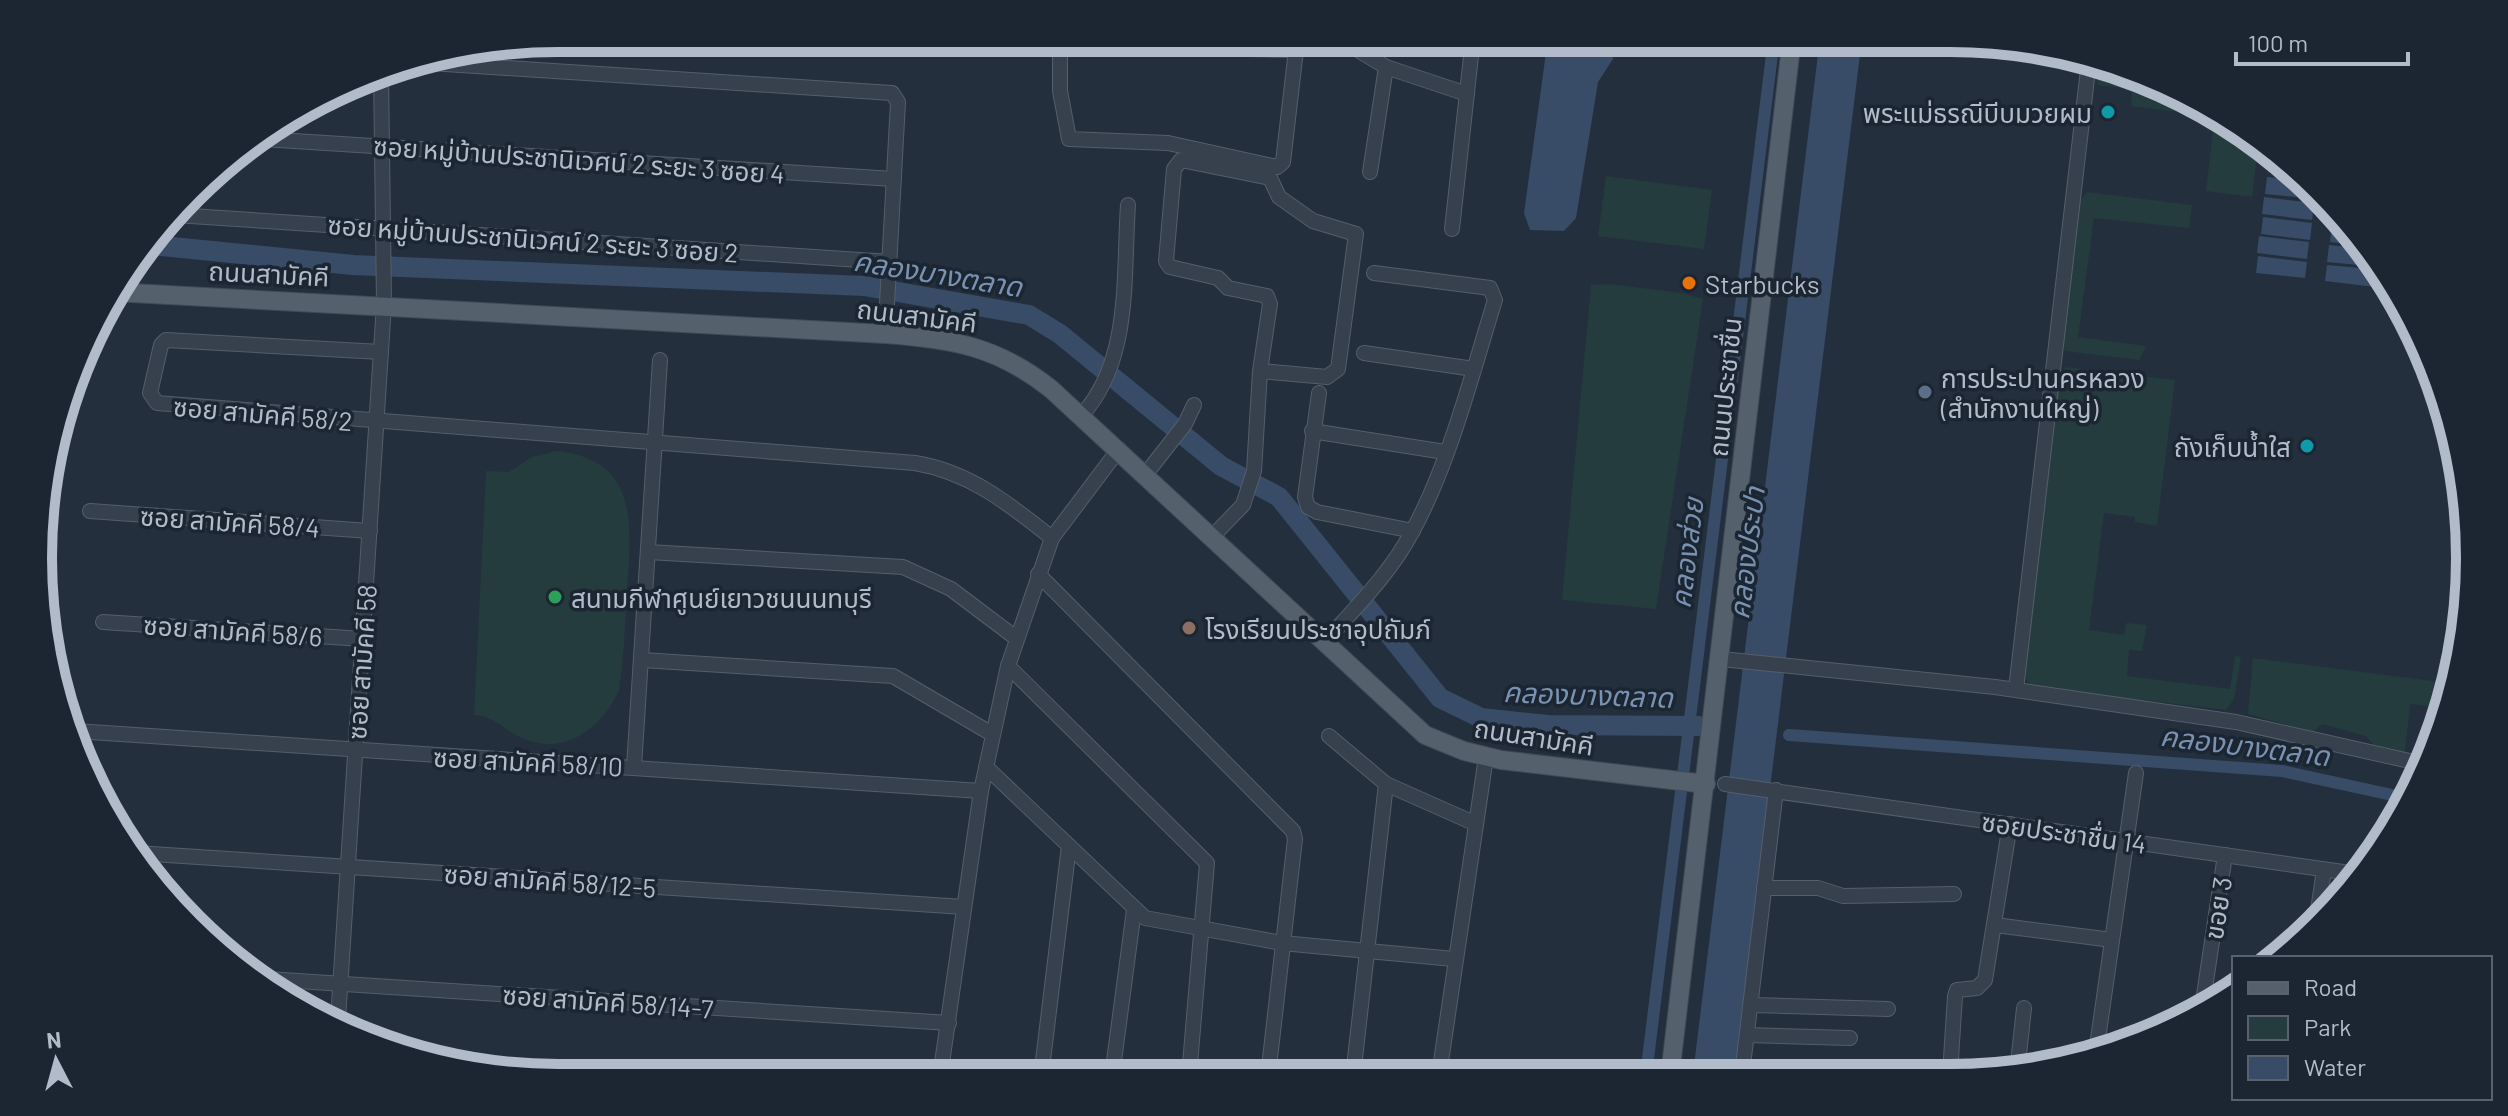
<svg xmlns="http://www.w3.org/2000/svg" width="2508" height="1116" font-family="Barlow,'Noto Sans Thai',sans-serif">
<rect width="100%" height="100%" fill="#232f3d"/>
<!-- green -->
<g fill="#253c3e">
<polygon points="2100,63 2118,66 2202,115 2131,106 2132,89 2097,85"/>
<polygon points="2214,122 2258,147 2252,197 2206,191"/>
<polygon points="1606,176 1712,190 1704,249 1598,236"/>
<polygon points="2087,192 2192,205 2189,228 2094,218 2078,337 2146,346 2139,360 2065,351 2061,346 2079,202"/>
<polygon points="1610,284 1682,293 1703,299 1656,609 1562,600 1591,285"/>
<polygon points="2065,367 2175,380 2157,526 2135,522 2135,517 2104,513 2089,630 2124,635 2126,623 2147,625 2142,651 2129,650 2127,676 2230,689 2235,656 2241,657 2234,699 2226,710 2034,687 2025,679 2058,377"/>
<path d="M556,451c85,8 75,77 71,141 -2,33 -3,66 -8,98 -16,37 -53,66 -95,49 -20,-8 -28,-23 -50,-24l12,-244 23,1 23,-15z"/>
<polygon points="2253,658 2448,683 2445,708 2410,704 2405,752 2374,745 2366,736 2322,724 2313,732 2248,714"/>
</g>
<!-- water -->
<g fill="#384c67">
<polygon points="1548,38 1614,38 1613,59 1598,82 1576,218 1564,231 1530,230 1524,213"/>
<polygon points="1820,38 1862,38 1735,1074 1693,1074"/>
<polygon points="2270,155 2293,167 2300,176 2268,172"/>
<polygon points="2267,177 2303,181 2315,199 2265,194"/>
<polygon points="2264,197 2314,203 2312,220 2262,214"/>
<polygon points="2263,217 2312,223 2310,240 2261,234"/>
<polygon points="2332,226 2338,226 2353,245 2330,242"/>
<polygon points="2259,236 2309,242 2307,259 2257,253"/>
<polygon points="2329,245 2355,248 2369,266 2327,262"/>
<polygon points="2258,256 2307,262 2305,278 2256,273"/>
<polygon points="2327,265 2371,269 2376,276 2375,287 2325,281"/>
</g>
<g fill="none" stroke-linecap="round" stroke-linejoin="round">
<!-- canal -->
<g stroke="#384c67" stroke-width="12">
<polyline points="1789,735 2282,771 2406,798"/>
<polyline points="1646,1075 1774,38"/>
</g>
<!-- river -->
<polyline stroke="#384c67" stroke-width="20" points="152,245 353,265 864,286 1029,315 1060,334 1221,466 1279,497 1440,698 1481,718 1548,725 1699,726"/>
<!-- minor casing -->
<g stroke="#555e6b" stroke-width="16">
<g id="minor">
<polyline points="794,38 843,45 899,46"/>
<polyline points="966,38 976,43 1296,50"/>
<polyline points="1338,38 1386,67 1467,94"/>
<polyline points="1060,44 1060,91 1069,139 1168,143 1277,167 1283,162 1296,50 1303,38"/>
<polyline points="414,62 892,93 898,102 887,304"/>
<polyline points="263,139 894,179"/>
<polyline points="1370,172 1386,67"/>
<polyline points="175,215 890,262"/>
<polyline points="1452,229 1473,38"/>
<path d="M381,352l-215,-12 -5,5 -11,48 7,10 758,60c55,9 94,41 137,75"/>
<polyline points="1364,353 1474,369"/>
<polyline points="1319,393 1305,497 1308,507 1317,512 1413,531"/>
<path d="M1081,416c51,-55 42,-141 47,-211"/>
<polyline points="1312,431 1445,452"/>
<polyline points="1145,475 1185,424 1194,405"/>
<polyline points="48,484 75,384"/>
<polyline points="90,511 370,531"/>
<polyline points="1211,538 1243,505 1254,471 1260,371 1270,304 1267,296 1228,288 1218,278 1170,267 1166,261 1174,169 1181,160 1270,178 1279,197 1313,221 1356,234 1338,369 1327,377 1260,371"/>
<polyline points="648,552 903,567 951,589 1016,638"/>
<polyline points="1038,574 1293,831 1295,839 1268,1076"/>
<polyline points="103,622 363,639"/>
<path d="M1333,633c28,-31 59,-63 79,-101 37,-67 60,-158 83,-232l-5,-12 -116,-15"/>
<polyline points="1721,659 1995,687 2236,722 2423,764"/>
<polyline points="642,660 893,676 992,734"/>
<polyline points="1008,666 1207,863 1189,1076"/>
<polyline points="2016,689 2089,61"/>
<polyline points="75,731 981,791"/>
<polyline points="1329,736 1386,784 1476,824"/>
<polyline points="634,767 660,360"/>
<polyline points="986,767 1145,918 1282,943 1454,959"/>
<polyline points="1725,784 2357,874"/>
<polyline points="136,853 964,907"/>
<polyline points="1764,888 1818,888 1843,896 1954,894"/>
<polyline points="2317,917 2324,870"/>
<polyline points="1995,925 2112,940"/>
<polyline points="267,979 949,1023"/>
<polyline points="1750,1005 1888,1009"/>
<polyline points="2202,1008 2225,855"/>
<polyline points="338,1020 384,304 381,71"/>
<polyline points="1747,1035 1850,1038"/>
<polyline points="2096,1053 2136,773"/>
<polyline points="2017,1073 2024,1008"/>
<polyline points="1742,1074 1776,790"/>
<polyline points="1950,1074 1955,996 1957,990 1977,988 1985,980 2010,824"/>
<polyline points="1439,1075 1486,757"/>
<polyline points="1112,1076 1134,910"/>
<polyline points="1353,1076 1386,784"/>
<polyline points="940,1077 981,791 1008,666 1052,538 1119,449"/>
<polyline points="1041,1077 1069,846"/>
</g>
</g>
<!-- major casing -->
<g stroke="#404a56" stroke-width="20">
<g id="major">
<path d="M113,292l772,42c67,5 112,12 166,55l374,346 39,16 37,9 205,24"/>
<polyline points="1670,1075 1792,38"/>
</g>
</g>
<!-- minor -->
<use href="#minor" stroke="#37414d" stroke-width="14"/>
<!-- major -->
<use href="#major" stroke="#55606d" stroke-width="18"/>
</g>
<!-- markers -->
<g fill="#0f9aa8" stroke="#1c2632" stroke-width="3">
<circle cx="2108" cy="112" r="8"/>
<circle cx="2307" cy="446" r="8"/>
</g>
<circle fill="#e8710a" stroke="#1c2632" stroke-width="3" cx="1689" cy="283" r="8"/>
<circle fill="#5c6f8a" stroke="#1c2632" stroke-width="3" cx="1925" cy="392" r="8"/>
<circle fill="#2e9e5b" stroke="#1c2632" stroke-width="3" cx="555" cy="597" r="8"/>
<circle fill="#8d6e63" stroke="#1c2632" stroke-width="3" cx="1189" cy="628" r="8"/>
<g text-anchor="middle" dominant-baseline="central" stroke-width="7" stroke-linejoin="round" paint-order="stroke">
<!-- poi labels -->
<g font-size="26" fill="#b2bbc9" stroke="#1c2632" text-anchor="start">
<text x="2092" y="112" text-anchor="end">พระแม่ธรณีบีบมวยผม</text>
<text x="1705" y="283">Starbucks</text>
<text x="1941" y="377">การประปานครหลวง<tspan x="1941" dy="30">(สำนักงานใหญ่)</tspan></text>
<text x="2291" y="446" text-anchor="end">ถังเก็บน้ำใส</text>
<text x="571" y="597">สนามกีฬาศูนย์เยาวชนนนทบุรี</text>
<text x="1205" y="628">โรงเรียนประชาอุปถัมภ์</text>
</g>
<!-- street labels -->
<g font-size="26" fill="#b2bbc9" stroke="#1c2632">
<text transform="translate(579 159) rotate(4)">ซอย หมู่บ้านประชานิเวศน์ 2 ระยะ 3 ซอย 4</text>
<text transform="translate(533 238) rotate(4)">ซอย หมู่บ้านประชานิเวศน์ 2 ระยะ 3 ซอย 2</text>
<text transform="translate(269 273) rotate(3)">ถนนสามัคคี</text>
<text transform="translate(917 315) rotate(7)">ถนนสามัคคี</text>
<text transform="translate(1724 387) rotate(-84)">ถนนประชาชื่น</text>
<text transform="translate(263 413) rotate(5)">ซอย สามัคคี 58/2</text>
<text transform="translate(230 521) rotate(4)">ซอย สามัคคี 58/4</text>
<text transform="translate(233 630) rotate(4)">ซอย สามัคคี 58/6</text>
<text transform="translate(361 662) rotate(-86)">ซอย สามัคคี 58</text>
<text transform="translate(1534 736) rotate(9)">ถนนสามัคคี</text>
<text transform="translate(528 761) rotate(3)">ซอย สามัคคี 58/10</text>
<text transform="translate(2064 832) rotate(8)">ซอยประชาชื่น 14</text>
<text transform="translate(550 880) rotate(4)">ซอย สามัคคี 58/12-5</text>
<text transform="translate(2217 908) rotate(-81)">ขอย 3</text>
<text transform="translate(608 1001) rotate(4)">ซอย สามัคคี 58/14-7</text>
</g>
<!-- water labels -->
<g font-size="28" font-style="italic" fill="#7a92b1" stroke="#1c2632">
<text transform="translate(938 273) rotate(9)">คลองบางตลาด</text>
<text transform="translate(1686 553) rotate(-83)">คลองส่วย</text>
<text transform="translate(1746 553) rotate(-83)">คลองประปา</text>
<text transform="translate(1588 694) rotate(2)">คลองบางตลาด</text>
<text transform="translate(2245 745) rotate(7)">คลองบางตลาด</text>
</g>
</g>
<!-- crop -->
<path d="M0 0H2508V1116H0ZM558 52H1950A506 506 0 0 1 2456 558V558A506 506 0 0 1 1950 1064H558A506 506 0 0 1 52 558V558A506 506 0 0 1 558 52Z" fill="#1c2632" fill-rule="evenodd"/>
<path fill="none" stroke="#b2bbc9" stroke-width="10" d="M558 52H1950A506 506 0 0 1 2456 558V558A506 506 0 0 1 1950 1064H558A506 506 0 0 1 52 558V558A506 506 0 0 1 558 52Z"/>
<!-- legend -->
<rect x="2232" y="956" width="260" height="144" fill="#1c2632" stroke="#58626e" stroke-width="2"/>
<rect x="2248" y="982" width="40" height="12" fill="#55606d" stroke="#58626e" stroke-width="2"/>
<text x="2304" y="996" font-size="24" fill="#b2bbc9">Road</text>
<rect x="2248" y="1016" width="40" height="24" fill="#253c3e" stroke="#58626e" stroke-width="2"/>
<text x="2304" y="1036" font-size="24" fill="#b2bbc9">Park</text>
<rect x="2248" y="1056" width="40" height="24" fill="#384c67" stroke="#58626e" stroke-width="2"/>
<text x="2304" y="1076" font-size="24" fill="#b2bbc9">Water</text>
<!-- north arrow -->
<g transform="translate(56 1060) rotate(354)" stroke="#1c2632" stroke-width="6" paint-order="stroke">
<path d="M0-6L14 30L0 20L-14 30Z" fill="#b2bbc9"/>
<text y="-12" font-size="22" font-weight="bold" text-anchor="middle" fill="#b2bbc9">N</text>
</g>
<!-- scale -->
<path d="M2236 52v12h172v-12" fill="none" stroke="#b2bbc9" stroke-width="4"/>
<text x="2248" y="52" font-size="24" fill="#b2bbc9" stroke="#1c2632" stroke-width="6" paint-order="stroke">100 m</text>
</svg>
